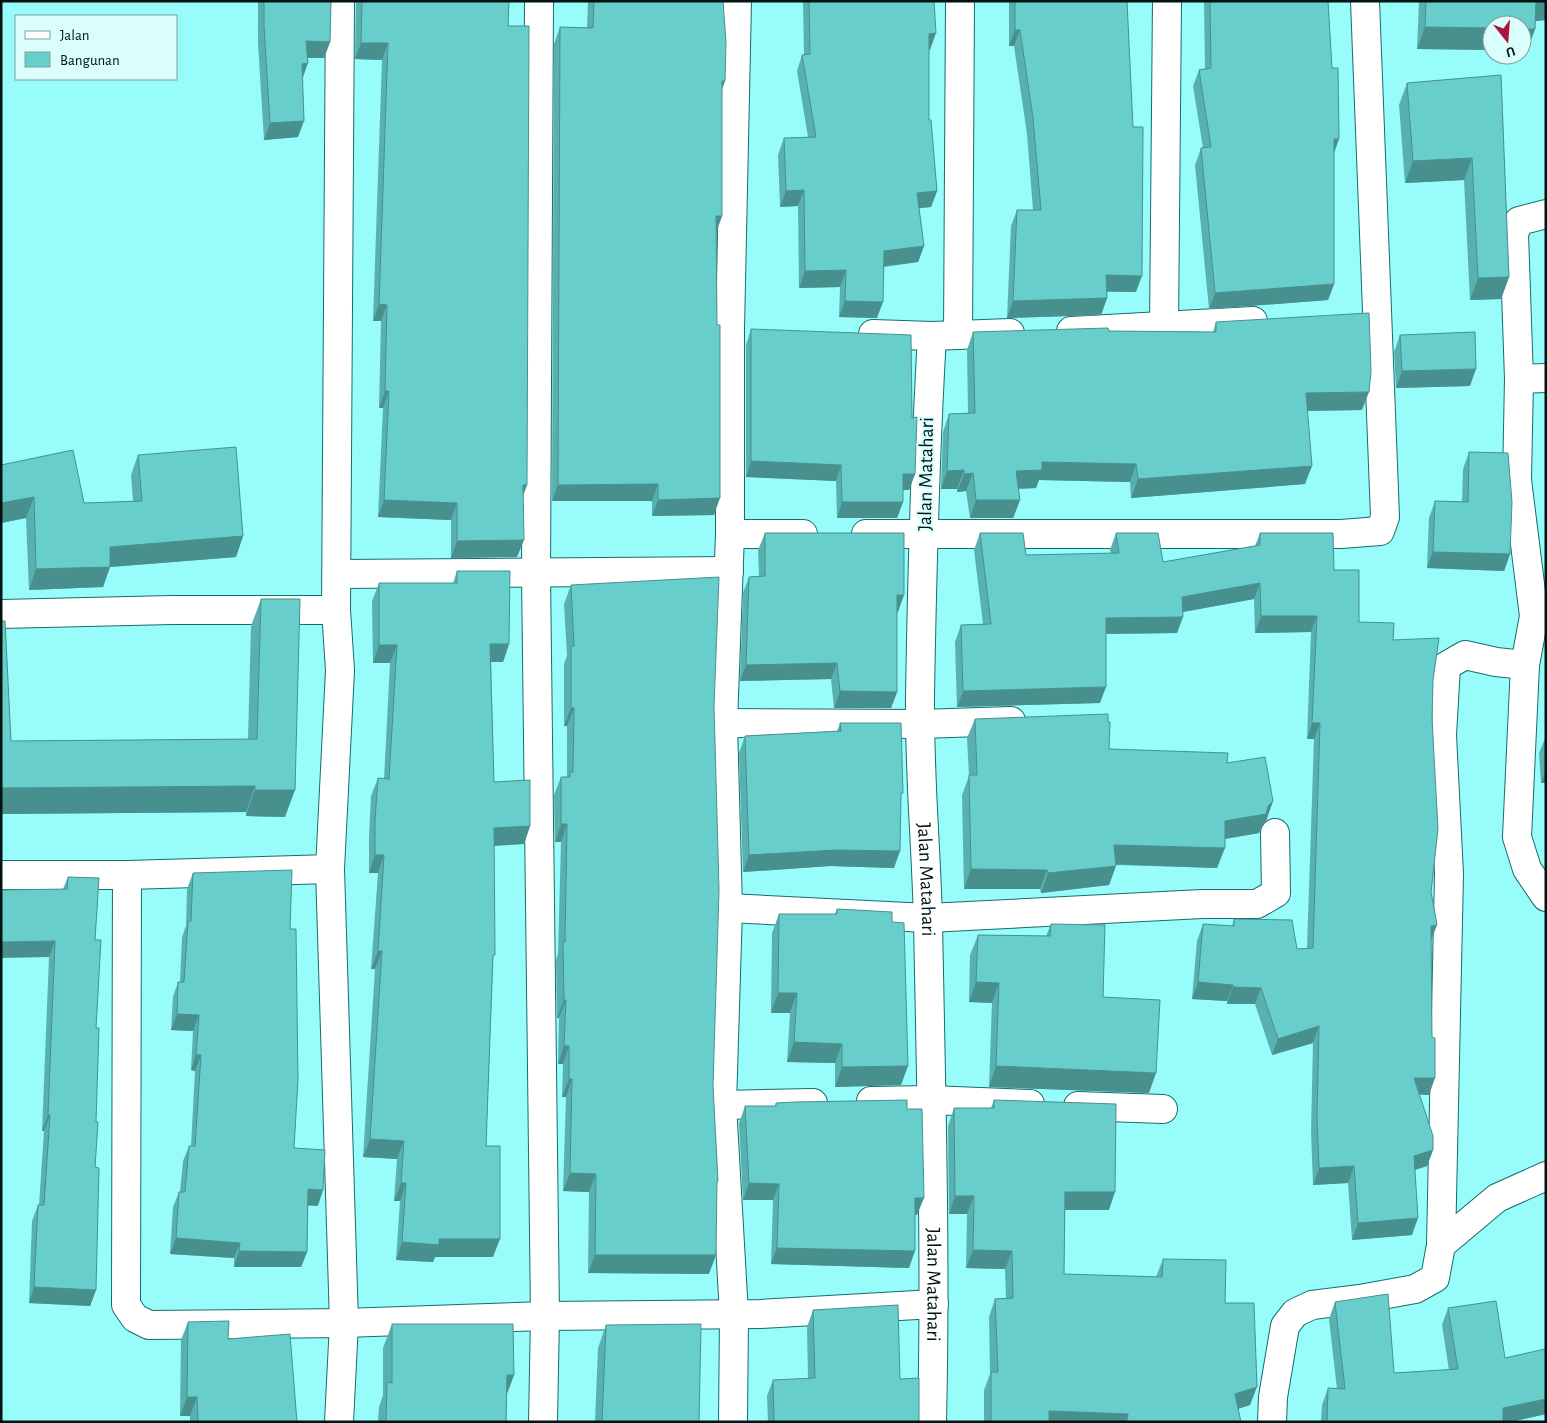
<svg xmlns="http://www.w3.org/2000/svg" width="1547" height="1423" font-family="'Alegreya Sans',sans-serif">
<rect width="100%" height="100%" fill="#97fcfa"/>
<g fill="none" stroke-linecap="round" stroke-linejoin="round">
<!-- minor casing -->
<g stroke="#176d6b" stroke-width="30">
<g id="minor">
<polyline points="539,1 536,573 545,1316 543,1422"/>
<polyline points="1164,328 1167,1"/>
<polyline points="1071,331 1253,321"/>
<polyline points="873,334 932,336 1010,333"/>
<polyline points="958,335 960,1"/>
<path id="s1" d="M932,336c-7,120 -10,240 -12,360 -1,75 6,149 8,224 3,167 8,335 4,502"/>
<polyline points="1519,379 1546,378"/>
<polyline points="730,534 803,534"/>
<polyline points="866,534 1341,534 1380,531 1385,517 1365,1"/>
<polyline points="338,574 729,571"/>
<polyline points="1,614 172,610 336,610"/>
<polyline points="1525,665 1517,837 1527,869 1546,897"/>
<polyline points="723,723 921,724 1011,721"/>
<polyline points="1,875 127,875 330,869"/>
<polyline points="127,875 126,1305 135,1318 149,1325 344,1323 545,1316 760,1314 934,1304"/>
<polyline points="728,908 928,918 1202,904 1257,904 1276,893 1275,833"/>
<polyline points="871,1101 930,1100 1030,1104"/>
<polyline points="722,1105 813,1103"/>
<polyline points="1078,1106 1163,1109"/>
<polyline points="1441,1245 1449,874 1442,735 1446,666 1465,655 1496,662 1525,665 1534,616 1517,480 1519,379 1514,234 1519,221 1546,214"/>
<polyline points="339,1422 344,1323 330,869 340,670 336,610 340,1"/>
<polyline points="733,1422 734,1314 722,1105 728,908 723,723 730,534 730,329 737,1"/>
<polyline points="1272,1422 1273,1397 1285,1326 1295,1313 1312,1305 1360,1299 1415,1289 1435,1278 1441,1245 1497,1198 1546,1176"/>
</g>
</g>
<!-- minor -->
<use href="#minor" stroke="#fff" stroke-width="28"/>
</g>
<!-- wall -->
<g fill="#59b1af">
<polygon points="258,1 331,1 330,42 324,58 307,58 302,78 298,137 264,140 258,43"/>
<polygon points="356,1 509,1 508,26 527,485 523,494 517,557 451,558 451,520 378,517 383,408 379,408 381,321 373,321 382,60 355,59"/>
<polygon points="588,1 723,1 725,81 722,89 722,216 716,232 714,515 652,516 652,501 552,501 554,44 560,27 587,28"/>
<polygon points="803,1 934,1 930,50 929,50 929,120 937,191 931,207 919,208 924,246 918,262 884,267 877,318 839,317 840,287 799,288 798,206 780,207 778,155 784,138 808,137 797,71 802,55 804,55"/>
<polygon points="1009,1 1127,1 1136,292 1106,292 1107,298 1101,315 1007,318 1011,226 1017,210 1033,210 1027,134 1014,46 1009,46"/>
<polygon points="1204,1 1328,1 1332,68 1339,139 1334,153 1334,284 1328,300 1209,309 1195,165 1201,148 1203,148 1193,86 1199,70 1205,69"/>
<polygon points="1419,1 1546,1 1546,20 1535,21 1535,29 1527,51 1522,51 1522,25 1492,25 1492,50 1417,49"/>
<polygon points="1501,75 1509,277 1501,299 1470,300 1464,180 1405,183 1399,105 1407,83"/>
<polygon points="1216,322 1362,410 1307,411 1305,484 1131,498 1130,482 1039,480 1036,488 1018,489 1020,500 1013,518 970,518 966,491 957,492 957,489 941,489 943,432 949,414 968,413 967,350 973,332 1109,331 1213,332"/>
<polygon points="751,329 912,418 915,474 909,490 903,490 903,502 897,518 837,518 836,481 746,477 746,345"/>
<polygon points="1400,335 1470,386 1396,388 1394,352"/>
<polygon points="1469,452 1510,554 1504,571 1427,568 1429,518 1435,501 1462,502 1463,469"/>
<polygon points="138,455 243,536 236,557 110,567 103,587 29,590 26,518 1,523 1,465 84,503 133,501 131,475"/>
<polygon points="765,533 898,612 897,612 897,692 891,708 834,708 831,679 740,681 743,593 749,577 759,576 758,550"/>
<polygon points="980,533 1026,555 1111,554 1110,550 1116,533 1163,562 1255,546 1260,533 1334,570 1359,622 1393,640 1433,680 1429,1095 1419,1094 1433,1150 1427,1166 1415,1170 1412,1235 1352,1240 1348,1183 1313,1185 1311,1132 1313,1043 1272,1055 1255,1004 1227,1004 1227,1001 1192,999 1197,941 1203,924 1232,926 1234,919 1297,949 1307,948 1314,739 1307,739 1311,632 1255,633 1254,599 1183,612 1177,633 1106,634 1100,703 957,707 955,642 961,625 983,624 974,550"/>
<polygon points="457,571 509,644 503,662 491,662 494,782 530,826 524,844 494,846 493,961 486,1146 493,1257 435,1257 433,1262 396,1260 400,1201 394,1201 397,1159 363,1157 375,969 371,969 378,873 369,873 369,838 371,796 378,778 384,779 390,663 373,663 372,601 379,583 453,583"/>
<polygon points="571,585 714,705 713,1086 718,1181 716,1186 709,1274 588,1273 589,1192 563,1191 566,1097 562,1097 563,1064 558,1064 559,1018 557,1018 556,960 558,954 561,842 555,842 554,795 561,777 567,777 567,726 564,726 564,664 567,656 564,604"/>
<polygon points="261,599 285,817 246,816 246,812 1,814 1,621 11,741 248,739 251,626"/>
<polygon points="975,719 1109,749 1227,763 1273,801 1266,821 1263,824 1259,833 1225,839 1217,868 1116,865 1109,885 1041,893 1040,889 964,889 962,795 969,776 967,738"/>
<polygon points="840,723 901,798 894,868 830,866 743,872 739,753 745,736 837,731"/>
<polygon points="1546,736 1546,783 1541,783 1539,753"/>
<polygon points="193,873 290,929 294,1148 318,1206 308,1205 307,1252 301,1267 234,1267 234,1258 170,1254 173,1207 179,1192 180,1192 183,1161 189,1146 191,1146 195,1071 191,1070 193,1031 171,1030 173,997 178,982 180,982 182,937 186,926 187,889"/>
<polygon points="68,877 95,940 96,1028 95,1167 96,1290 90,1306 29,1303 32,1221 38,1205 39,1205 44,1131 42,1131 49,957 63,889"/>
<polygon points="837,909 901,1085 835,1087 835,1063 787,1062 790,1013 771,1013 772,933 779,914 835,914"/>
<polygon points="1051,924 1103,997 1149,1093 989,1087 992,1003 969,1002 970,955 978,935 1046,936"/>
<polygon points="994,1100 1109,1210 1065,1210 1064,1274 1156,1277 1163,1259 1225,1303 1250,1405 1238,1409 1241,1422 984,1422 984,1390 990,1374 989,1317 995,1299 1006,1298 1005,1269 966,1268 967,1214 949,1214 948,1126 954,1108 991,1108"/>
<polygon points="776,1103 907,1109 917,1215 915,1215 909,1268 771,1264 773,1200 743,1200 739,1123 745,1106 775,1106"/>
<polygon points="1335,1302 1394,1373 1449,1370 1442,1325 1448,1308 1505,1358 1546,1353 1546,1414 1511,1422 1321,1422 1322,1405 1328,1388 1337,1389 1329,1319"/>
<polygon points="813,1310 900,1379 919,1422 768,1422 767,1396 773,1380 808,1379 807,1327"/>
<polygon points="188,1322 228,1339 297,1422 190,1422 190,1416 180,1416 181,1340"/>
<polygon points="392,1324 514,1375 507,1393 506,1422 378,1422 379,1407 383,1395 383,1348"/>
<polygon points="606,1325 699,1422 595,1422 598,1348"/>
</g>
<!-- shaded-wall -->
<g fill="#48908e">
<polygon points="1535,1 1546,1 1546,20 1528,22"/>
<polygon points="1425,27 1492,28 1492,50 1417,49"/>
<polygon points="1522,29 1535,29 1527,51 1522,51"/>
<polygon points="1015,30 1020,30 1014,46 1009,46"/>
<polygon points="936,33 930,50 923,50 929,34"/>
<polygon points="306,41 330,42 324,58 300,58"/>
<polygon points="361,43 388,43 382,60 355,59"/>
<polygon points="308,63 302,80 302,64"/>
<polygon points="722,81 725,81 719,98"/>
<polygon points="304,121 298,137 264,140 270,123"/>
<polygon points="1334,139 1339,139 1333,155"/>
<polygon points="1472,158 1464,180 1405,183 1413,161"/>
<polygon points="804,190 798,206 780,207 786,191"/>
<polygon points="937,191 931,207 911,209 917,193"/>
<polygon points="716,216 722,216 716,233"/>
<polygon points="924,246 918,262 878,267 884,251"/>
<polygon points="846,270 840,287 799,288 805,271"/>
<polygon points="1106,275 1142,276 1136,292 1100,291"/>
<polygon points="1509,277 1501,299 1470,300 1478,278"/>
<polygon points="1334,284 1328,300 1209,309 1215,293"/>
<polygon points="1107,298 1101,315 1007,318 1013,301"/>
<polygon points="845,301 883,302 877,318 839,317"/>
<polygon points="379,304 387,305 381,321 373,321"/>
<polygon points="1476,369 1470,386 1396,388 1402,371"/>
<polygon points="385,391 389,391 383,408 379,408"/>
<polygon points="1369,392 1362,410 1299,411 1306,393"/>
<polygon points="751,461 841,465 836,481 746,477"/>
<polygon points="1042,462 1136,464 1130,482 1039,480 1036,488 1009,489 1016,471"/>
<polygon points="1312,466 1305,484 1131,498 1138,479"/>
<polygon points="964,470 957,489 941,489 947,471"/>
<polygon points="973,473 966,491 957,492 964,474"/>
<polygon points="903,474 915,474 909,490 897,490"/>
<polygon points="658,484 652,501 552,501 558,485"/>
<polygon points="523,485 527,485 521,502"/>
<polygon points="34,497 26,518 1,523 1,503"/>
<polygon points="720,498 714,515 652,516 658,500"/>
<polygon points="384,500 457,503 451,520 378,517"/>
<polygon points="976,500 1020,500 1013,518 970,518"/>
<polygon points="842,502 903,502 897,518 837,518"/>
<polygon points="243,536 236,557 110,567 103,587 29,590 36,569 110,547"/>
<polygon points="524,540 517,557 451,558 457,541"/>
<polygon points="1433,552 1510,554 1504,571 1427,568"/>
<polygon points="1260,583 1254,599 1177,613 1182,597"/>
<polygon points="897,595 904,595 898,612 891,612"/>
<polygon points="1261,616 1317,616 1311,632 1255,633"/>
<polygon points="1183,617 1177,633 1100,634 1106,618"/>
<polygon points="490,644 509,644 503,662 484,662"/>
<polygon points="379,645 397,645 390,663 373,663"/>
<polygon points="837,663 831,679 740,681 746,665"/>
<polygon points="1106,687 1100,703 957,707 963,691"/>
<polygon points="840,691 897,692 891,708 834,708"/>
<polygon points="571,708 574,708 567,726 564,726"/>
<polygon points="1312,723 1320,723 1314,739 1307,739"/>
<polygon points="1546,769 1546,783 1541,783"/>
<polygon points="255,786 246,812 1,814 1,788"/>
<polygon points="255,790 295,790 285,817 246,816"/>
<polygon points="1273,801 1266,821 1263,824 1259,833 1218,840 1225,821 1268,806"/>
<polygon points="561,824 567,824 561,842 555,842"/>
<polygon points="530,826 524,844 487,846 494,828"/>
<polygon points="1114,845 1225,848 1217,868 1107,864"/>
<polygon points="836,850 900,851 894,868 830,866 743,872 749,855"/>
<polygon points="375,855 384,855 378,873 369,873"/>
<polygon points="1116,866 1109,885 1041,893 1048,873"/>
<polygon points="971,869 1047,870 1040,889 964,889"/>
<polygon points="1437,925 1431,941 1431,926"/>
<polygon points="55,941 49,957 1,958 1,942"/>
<polygon points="378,951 382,951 375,969 371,969"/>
<polygon points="976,982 999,983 992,1003 969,1002"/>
<polygon points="1198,982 1233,985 1227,1001 1192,999"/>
<polygon points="1233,987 1261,988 1255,1004 1227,1004"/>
<polygon points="778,993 797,993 790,1013 771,1013"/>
<polygon points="564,1000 566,1000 559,1018 557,1018"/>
<polygon points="177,1014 199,1015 193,1031 171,1030"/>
<polygon points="1319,1026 1313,1043 1272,1055 1278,1039"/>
<polygon points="794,1042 842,1044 835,1063 787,1062"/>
<polygon points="564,1046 569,1046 563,1064 558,1064"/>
<polygon points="196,1055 201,1055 195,1071 191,1070"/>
<polygon points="908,1066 901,1085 835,1087 842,1067"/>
<polygon points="996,1066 1156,1073 1149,1093 989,1087"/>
<polygon points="1414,1078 1435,1078 1429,1095 1408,1094"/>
<polygon points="569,1079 572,1079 566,1097 562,1097"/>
<polygon points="48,1115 50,1115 44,1131 42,1131"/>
<polygon points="370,1139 404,1141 397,1159 363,1157"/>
<polygon points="1433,1150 1427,1166 1408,1172 1414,1156"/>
<polygon points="1354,1166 1348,1183 1313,1185 1319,1168"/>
<polygon points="570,1173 596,1174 589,1192 563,1191"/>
<polygon points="401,1183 406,1183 400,1201 394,1201"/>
<polygon points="749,1183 779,1184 773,1200 743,1200"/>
<polygon points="308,1189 323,1190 318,1206 302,1205"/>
<polygon points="1065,1192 1115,1192 1109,1210 1059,1210"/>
<polygon points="955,1196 974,1196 967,1214 949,1214"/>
<polygon points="915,1198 924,1198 917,1215 909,1215"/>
<polygon points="1418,1218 1412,1235 1352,1240 1358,1223"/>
<polygon points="176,1238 240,1243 234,1258 170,1254"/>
<polygon points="439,1239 500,1239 493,1257 435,1257 433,1262 396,1260 402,1242"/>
<polygon points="777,1248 915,1251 909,1268 771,1264"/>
<polygon points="973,1250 1012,1251 1005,1269 966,1268"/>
<polygon points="239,1251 307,1252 301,1267 234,1267"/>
<polygon points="595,1255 716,1255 709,1274 588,1273"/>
<polygon points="34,1287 96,1290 90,1306 29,1303"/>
<polygon points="507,1375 514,1375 505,1399"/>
<polygon points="1257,1387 1250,1405 1228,1412 1235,1394"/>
<polygon points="187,1397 197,1397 190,1416 180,1416"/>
<polygon points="1546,1399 1546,1414 1511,1422 1498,1422 1503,1408"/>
<polygon points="1049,1411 1128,1414 1125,1422 1045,1422"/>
</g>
<!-- building -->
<g fill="#67cecb" stroke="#48908e">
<polygon points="264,1 331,1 330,42 306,41 308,63 302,64 304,121 270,123 264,26"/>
<polygon points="362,1 509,1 508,26 529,26 527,485 523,485 524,540 457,541 457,503 384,500 389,391 385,391 387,305 379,304 388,43 361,43"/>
<polygon points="594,1 723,1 726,42 725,81 722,81 722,216 716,216 717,325 720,325 720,498 658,500 658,484 558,485 560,27 593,28"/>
<polygon points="809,1 934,1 936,33 929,34 929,120 931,120 937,191 917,193 924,246 884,251 883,302 845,301 846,270 805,271 804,190 786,191 784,138 816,137 802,55 810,54"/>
<polygon points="1015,1 1127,1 1133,127 1143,127 1142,276 1106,275 1107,298 1013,301 1017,210 1041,210 1033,118 1020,30 1015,30"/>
<polygon points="1210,1 1328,1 1332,68 1338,68 1339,139 1334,139 1334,284 1215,293 1201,148 1211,147 1199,70 1211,68"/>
<polygon points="1426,1 1536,1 1535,29 1522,29 1522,25 1492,25 1492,28 1425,27"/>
<polygon points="1501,75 1509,277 1478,278 1472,158 1413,161 1407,83"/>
<polygon points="1369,313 1371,371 1369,392 1306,393 1312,466 1138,479 1136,464 1042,462 1042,470 1016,471 1020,500 976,500 973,473 964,474 964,470 947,471 949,414 975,413 973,332 1108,328 1109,331 1216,332 1216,322"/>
<polygon points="751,329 911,335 912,418 917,417 915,474 903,474 903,502 842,502 841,465 751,461"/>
<polygon points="1475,332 1476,369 1402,371 1400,335"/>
<polygon points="236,447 243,536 110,547 110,567 36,569 34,497 1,503 1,465 73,450 84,503 142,501 138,455"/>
<polygon points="1469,452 1508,453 1512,502 1510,554 1433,552 1435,501 1468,502"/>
<polygon points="765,533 904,533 904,595 897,595 897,692 840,691 837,663 746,665 749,577 765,576"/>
<polygon points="980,533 1023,533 1026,555 1119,553 1116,533 1158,533 1163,562 1260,545 1260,533 1333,533 1334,570 1359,570 1359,622 1394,623 1393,640 1439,638 1433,680 1432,718 1438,829 1431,892 1437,925 1431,926 1432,1037 1435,1038 1435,1078 1414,1078 1433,1136 1433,1150 1414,1156 1418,1218 1358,1223 1354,1166 1319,1168 1317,1116 1319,1026 1278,1039 1261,988 1233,987 1233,985 1198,982 1203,924 1234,926 1234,919 1292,920 1297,949 1313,948 1320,723 1312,723 1317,616 1261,616 1260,583 1182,597 1183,617 1106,618 1106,687 963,691 961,625 991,624"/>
<polygon points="457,571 510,571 509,644 490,644 494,782 530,780 530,826 494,828 495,955 493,955 486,1146 500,1146 500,1239 439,1239 439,1245 402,1242 406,1183 401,1183 404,1141 370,1139 382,951 378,951 384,855 375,855 375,820 378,778 389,779 397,645 379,645 379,583 457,583"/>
<polygon points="719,577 714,705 719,890 713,1086 718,1181 717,1181 716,1255 595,1255 596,1174 570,1173 572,1079 569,1079 569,1046 564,1046 566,1000 564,1000 563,942 565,942 567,824 561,824 561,777 570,777 570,772 573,772 574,708 571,708 571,646 574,646 571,585"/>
<polygon points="261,599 300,599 295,790 255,790 255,786 1,788 1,621 5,621 11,741 257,739"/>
<polygon points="1108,714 1108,722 1110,722 1109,749 1228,753 1227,763 1265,757 1273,801 1268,806 1266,814 1225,821 1225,848 1114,845 1116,866 1048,873 1047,870 971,869 969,775 977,775 975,719"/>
<polygon points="840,723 901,723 903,793 901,793 900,851 836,850 749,855 745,736 841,731"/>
<polygon points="292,870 290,929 296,929 298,1080 294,1148 325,1150 323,1190 308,1189 307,1252 239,1251 240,1243 176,1238 179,1192 185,1192 189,1146 195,1146 201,1055 196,1055 199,1015 177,1014 178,982 184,982 188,921 191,921 193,873"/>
<polygon points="68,877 99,878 95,940 101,940 96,1028 99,1028 96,1122 98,1122 95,1167 99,1168 96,1290 34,1287 38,1205 44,1205 50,1115 48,1115 55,941 1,942 1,890 67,889"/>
<polygon points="837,909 892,912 892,922 904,923 908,1066 842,1067 842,1044 794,1042 797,993 778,993 779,914 837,914"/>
<polygon points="1051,924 1105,925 1103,997 1160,1000 1156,1073 996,1066 999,983 976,982 978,935 1050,936"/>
<polygon points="907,1100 907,1109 922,1109 924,1198 915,1198 915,1251 777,1248 779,1184 749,1183 745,1106 776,1106 776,1103 795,1102"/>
<polygon points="994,1100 1116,1104 1115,1192 1065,1192 1064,1274 1162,1277 1163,1259 1226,1260 1225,1303 1254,1303 1257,1387 1235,1394 1241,1422 1127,1422 1128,1414 1049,1411 1049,1422 991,1422 991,1372 998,1372 995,1299 1013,1298 1012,1251 973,1250 974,1196 955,1196 954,1108 994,1108"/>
<polygon points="1388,1294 1394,1373 1458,1369 1448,1308 1496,1301 1505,1358 1545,1349 1546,1353 1546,1399 1503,1408 1503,1422 1327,1422 1328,1388 1345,1389 1335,1302"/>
<polygon points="898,1305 900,1379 919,1378 919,1422 774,1422 773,1380 815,1378 813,1310"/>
<polygon points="229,1321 228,1339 290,1334 297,1422 198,1422 197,1397 187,1397 188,1322"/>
<polygon points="392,1324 513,1324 514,1375 507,1375 506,1422 386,1422 387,1382 392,1383"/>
<polygon points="701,1324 699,1422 602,1422 606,1325"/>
</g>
<g text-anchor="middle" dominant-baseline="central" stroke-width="4.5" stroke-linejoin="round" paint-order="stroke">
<!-- street labels -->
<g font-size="20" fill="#001413" stroke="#d9fefc">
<text transform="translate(926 474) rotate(-89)">Jalan Matahari</text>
<text stroke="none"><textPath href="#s1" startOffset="544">Jalan Matahari</textPath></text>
<text stroke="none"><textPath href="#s1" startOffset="949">Jalan Matahari</textPath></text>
</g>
</g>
<!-- border -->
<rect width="1547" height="1423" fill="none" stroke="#001413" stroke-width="5"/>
<!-- legend -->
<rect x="15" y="15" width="162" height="65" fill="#d9fefc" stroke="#82a09f"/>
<rect x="25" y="31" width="25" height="8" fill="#ffffff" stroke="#82a09f"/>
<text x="60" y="40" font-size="15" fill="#001413">Jalan</text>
<rect x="25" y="52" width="25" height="15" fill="#67cecb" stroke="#82a09f"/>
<text x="60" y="65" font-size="15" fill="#001413">Bangunan</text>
<!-- north arrow -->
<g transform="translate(1507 40) rotate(163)"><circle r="24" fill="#d9fefc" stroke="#82a09f"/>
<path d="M0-4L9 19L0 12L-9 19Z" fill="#ab163f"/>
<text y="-8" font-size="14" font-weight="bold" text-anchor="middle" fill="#001413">U</text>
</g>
</svg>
